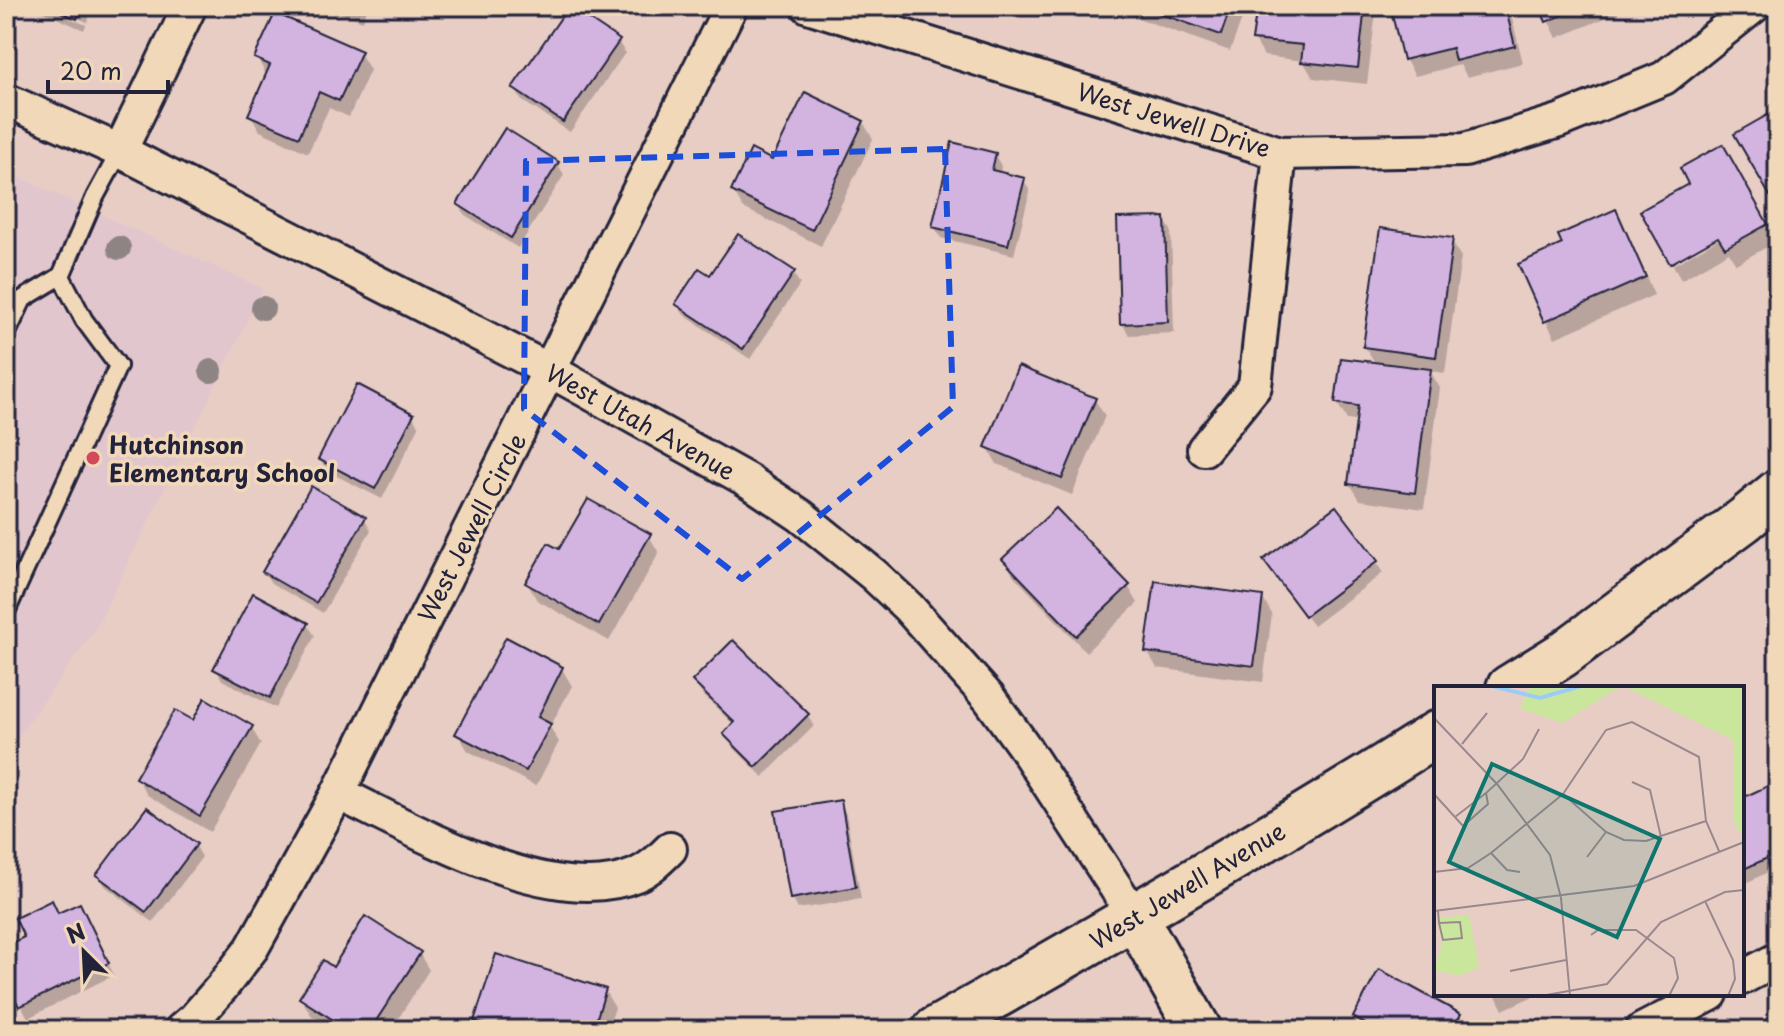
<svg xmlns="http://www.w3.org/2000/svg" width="1784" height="1036" font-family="'Playpen Sans',sans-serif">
<rect width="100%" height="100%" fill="#e8cdc5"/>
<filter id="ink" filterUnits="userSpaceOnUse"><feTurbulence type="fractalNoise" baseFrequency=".0125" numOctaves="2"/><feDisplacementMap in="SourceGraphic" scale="16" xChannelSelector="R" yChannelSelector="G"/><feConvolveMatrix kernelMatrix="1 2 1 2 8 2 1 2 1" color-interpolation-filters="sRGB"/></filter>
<g filter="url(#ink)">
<!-- built -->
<polygon fill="#e2c6cd" points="6,171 263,289 96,628 13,744 6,748"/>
<!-- shadow -->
<g fill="#0003">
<polygon points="29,6 41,6 86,25 84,30"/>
<polygon points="51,6 94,6 86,25 87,22"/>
<polygon points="318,6 368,6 363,21"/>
<polygon points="1071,6 1109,6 1106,15"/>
<polygon points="1123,6 1247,6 1230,51 1129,15"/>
<polygon points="1259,6 1372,6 1376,12 1367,84 1313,78 1303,61 1264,56 1254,39"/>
<polygon points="1392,6 1509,6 1523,63 1467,77 1460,65 1415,76 1405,59"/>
<polygon points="1541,6 1634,6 1557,38"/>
<polygon points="618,41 625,53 570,132 521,100 515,88"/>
<polygon points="360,53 370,70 349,117 329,108 308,153 260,131 250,114 267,76 257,58"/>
<polygon points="1778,111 1778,206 1737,134"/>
<polygon points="863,122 873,139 821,246 743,208 733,191 773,162"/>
<polygon points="1722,147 1776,242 1736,264 1729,252 1681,280 1673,265 1727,234 1691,185"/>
<polygon points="995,155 1001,166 1000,174 1023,179 1030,191 1014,255 941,238 934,226"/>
<polygon points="558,164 564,175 518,248 465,215 459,204"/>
<polygon points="1616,211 1625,228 1654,295 1555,338 1546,321 1565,246"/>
<polygon points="1164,219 1171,230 1174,333 1129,335 1122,323"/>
<polygon points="1451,240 1461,257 1445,373 1430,371 1440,388 1424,509 1360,500 1350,484 1358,421 1347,420 1337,403 1376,364 1365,347"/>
<polygon points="793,273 800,284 750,359 684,315 677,304 710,278"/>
<polygon points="1095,400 1105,416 1072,495 997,464 987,447"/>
<polygon points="412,415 419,427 382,499 327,471 320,459"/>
<polygon points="364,518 371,530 323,613 271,583 264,572"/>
<polygon points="649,536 659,553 609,641 537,600 527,583 560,552"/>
<polygon points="1004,559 1128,586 1138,603 1086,652 1014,576"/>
<polygon points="1376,562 1383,573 1313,626 1273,572"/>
<polygon points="1262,597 1272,614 1263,682 1157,668 1147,651"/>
<polygon points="308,625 315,636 276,708 222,680 216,669"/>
<polygon points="562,669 572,686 550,727 559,742 536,786 468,751 458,734"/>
<polygon points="695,681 807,715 814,726 763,777 732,746 725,734 734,725 701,693"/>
<polygon points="194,723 251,727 261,744 210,832 147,795 137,778"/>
<polygon points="1778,794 1778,867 1742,885 1742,800"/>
<polygon points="840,803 846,814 861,899 798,909 792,898"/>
<polygon points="196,846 202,857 153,922 105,886 99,875"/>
<polygon points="58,916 85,917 114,975 28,1018 6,976 6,948 27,938"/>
<polygon points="419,953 429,970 391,1030 335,1030 311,1015 301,998 333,969"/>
<polygon points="605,991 615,1008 607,1030 481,1030 476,1021"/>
<polygon points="1495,994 1538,994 1503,1010"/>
<polygon points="1459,1015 1466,1027 1464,1030 1364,1030 1355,1017"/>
</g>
<!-- building -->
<g fill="#d3b4e1" stroke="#22223b" stroke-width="2">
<polygon points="46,6 83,6 77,19"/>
<polygon points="569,6 620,40 563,122 512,88"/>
<polygon points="1138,6 1231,6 1221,35"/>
<polygon points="1257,6 1365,6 1358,68 1301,62 1303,45 1252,40"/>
<polygon points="1390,6 1505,6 1515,46 1455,61 1452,48 1403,60"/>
<polygon points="1539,6 1585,6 1546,22"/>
<polygon points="275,13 362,51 339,101 319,92 299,137 248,115 270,65 254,58"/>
<polygon points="805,92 864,121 812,230 731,191 751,149 772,160"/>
<polygon points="1778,109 1778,192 1770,196 1734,134"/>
<polygon points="505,128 559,162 511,238 457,204"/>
<polygon points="952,142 996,153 992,170 1025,178 1008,245 932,227"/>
<polygon points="1723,144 1768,224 1725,248 1718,237 1670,264 1640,211 1688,184 1680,168"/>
<polygon points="1616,209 1646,277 1544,322 1518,264 1562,244 1558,235"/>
<polygon points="1165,217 1168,322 1120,324 1117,218"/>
<polygon points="1380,228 1453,238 1436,357 1363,347"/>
<polygon points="738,234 795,271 743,349 675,304 699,268 710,275"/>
<polygon points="1341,358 1431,369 1415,493 1348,484 1358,406 1335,403"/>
<polygon points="1018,366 1096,398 1062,479 985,447"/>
<polygon points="357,384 414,414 375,489 318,459"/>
<polygon points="311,486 366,517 316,603 262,572"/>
<polygon points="588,499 651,534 599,625 525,583 548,543 559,549"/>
<polygon points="1336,506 1378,561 1305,616 1263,560"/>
<polygon points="1056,508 1130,585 1076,636 1002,559"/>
<polygon points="1155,581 1263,596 1254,666 1145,652"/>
<polygon points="253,593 309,623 270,698 213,669"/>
<polygon points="506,637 563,667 538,717 551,724 526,771 455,734"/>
<polygon points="733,640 809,714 756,767 723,734 734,722 692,681"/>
<polygon points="205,698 253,726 200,816 135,778 175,710 193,720"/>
<polygon points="1774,783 1778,792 1778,853 1742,870 1742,798"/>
<polygon points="841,800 856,887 790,899 775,811"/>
<polygon points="147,807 197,844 146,912 96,875"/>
<polygon points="52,900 58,913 80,903 109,963 19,1007 6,980 6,946 24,937 15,918"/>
<polygon points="365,916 421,952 370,1030 349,1030 299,998 323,960 333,967"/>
<polygon points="496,954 606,989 593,1030 501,1030 474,1021"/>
<polygon points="1379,969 1461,1014 1452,1030 1376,1030 1353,1017"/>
</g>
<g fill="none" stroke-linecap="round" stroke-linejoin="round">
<!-- lane casing -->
<g stroke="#22223b" stroke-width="22">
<g id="lane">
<polyline points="6,335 23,299 61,276"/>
<polyline points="6,612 118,366 84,320 61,276 95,197 120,151"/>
</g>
</g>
<!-- street casing -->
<g stroke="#22223b" stroke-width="38">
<g id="street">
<polyline points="808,6 1280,153 1465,150 1559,121 1664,78 1754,6"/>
<polyline points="6,100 120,151 549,370 747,480 801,516 874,575 908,607 989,698 1023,745 1135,917"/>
<polyline points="120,151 190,6"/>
<polyline points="1204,449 1255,386 1280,153"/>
<path d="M338,793c77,37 214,118 298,82 14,-6 24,-16 34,-26"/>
<polyline points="1742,978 1778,959"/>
<polyline points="181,1030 194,1019 222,987 252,948 338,793 731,6"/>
<polyline points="1642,1030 1711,994"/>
</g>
</g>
<!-- secondary casing -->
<g stroke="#22223b" stroke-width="50">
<g id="secondary">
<polyline points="1509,688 1562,655 1744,520 1778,492"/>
<polyline points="1135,917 1199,1030"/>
<path d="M935,1030c169,-95 337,-192 501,-296"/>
</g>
</g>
<!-- lane -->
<use href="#lane" stroke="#f1d8b9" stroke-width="16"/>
<!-- street -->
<use href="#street" stroke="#f1d8b9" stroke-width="32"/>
<!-- secondary -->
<use href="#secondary" stroke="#f1d8b9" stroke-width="44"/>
</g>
<!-- trees -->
<g fill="#8e8484">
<circle cx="119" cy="248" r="12"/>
<circle cx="263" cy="308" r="12"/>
<circle cx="211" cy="371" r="12"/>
</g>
</g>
<!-- marked area -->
<path fill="none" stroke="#1d4ed8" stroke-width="6" stroke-dasharray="16 10" stroke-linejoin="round" d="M945,149l8,258 -211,172 -218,-170 2,-248z"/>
<!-- markers -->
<circle fill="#d1495b" stroke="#f1d8b9" stroke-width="3" cx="93" cy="458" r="8"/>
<g text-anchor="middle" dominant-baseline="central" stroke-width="7" stroke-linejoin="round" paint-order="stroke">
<!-- street labels -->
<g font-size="24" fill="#22223b" stroke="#f1d8b9">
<text transform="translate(1174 119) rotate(17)">West Jewell Drive</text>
<text transform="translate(641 421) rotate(29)">West Utah Avenue</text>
<text transform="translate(471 527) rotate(-63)">West Jewell Circle</text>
<text transform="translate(1187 885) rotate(-31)">West Jewell Avenue</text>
</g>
<!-- poi labels -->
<g font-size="24" font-weight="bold" fill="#22223b" stroke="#f1d8b9" text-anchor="start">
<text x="109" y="444">Hutchinson<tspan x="109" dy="28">Elementary School</tspan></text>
</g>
</g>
<!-- overview -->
<g transform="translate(1434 686)">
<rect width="310" height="310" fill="#e8cdc5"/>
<path d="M96,0l40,2 51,-2 -59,37 -42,-15zM189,0h121v144l-5,3 -6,-14v-79zM35,229l10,52 -19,9 -26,-6 8,-25 -5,-27z" fill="#cae69d"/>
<path fill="none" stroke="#9bccf7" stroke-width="4" d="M58,0l48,12 41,-12"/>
<path fill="none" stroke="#99898e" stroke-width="2" d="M0,32l63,66 53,71 11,43 9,98M28,58l25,-31M198,96l18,8 11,47M0,108l29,32 25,-22 -2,-11 37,-34 16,-30M129,108l43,38 18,8 22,1 60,-20M21,131l31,-24M57,167l16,17 13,2M153,171l19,-25M0,186l34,-4 23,-15 72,-59 43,-64 26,-8 67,35 7,64 13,30M271,215l28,59 2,19 -7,17M0,225l200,-25 110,-44M4,225l1,12 21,-1 2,16 -19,2 -4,-17M157,249l7,-5h38l38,28 4,20 -9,18M76,285l56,-11M107,310l66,-12 54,-62 64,-30 19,-2"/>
<path fill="#0f766e" fill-opacity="0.15" stroke="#0f766e" stroke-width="4" d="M58,78l168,75 -43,98 -168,-75z"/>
<rect width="310" height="310" fill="none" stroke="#22223b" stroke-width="4"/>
</g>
<!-- margin -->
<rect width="1784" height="1036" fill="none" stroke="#f1d8b9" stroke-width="32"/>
<rect x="16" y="16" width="1752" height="1004" fill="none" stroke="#22223b" stroke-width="3" filter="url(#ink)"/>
<!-- north arrow -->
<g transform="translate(84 952) rotate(336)" stroke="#f1d8b9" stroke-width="6" paint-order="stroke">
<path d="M0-6L14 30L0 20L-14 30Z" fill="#22223b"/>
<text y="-12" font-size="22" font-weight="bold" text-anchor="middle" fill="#22223b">N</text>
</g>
<!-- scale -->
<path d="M48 80v12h120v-12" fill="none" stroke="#22223b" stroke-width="4"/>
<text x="60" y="80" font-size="24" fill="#22223b" stroke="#f1d8b9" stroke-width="6" paint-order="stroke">20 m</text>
</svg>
